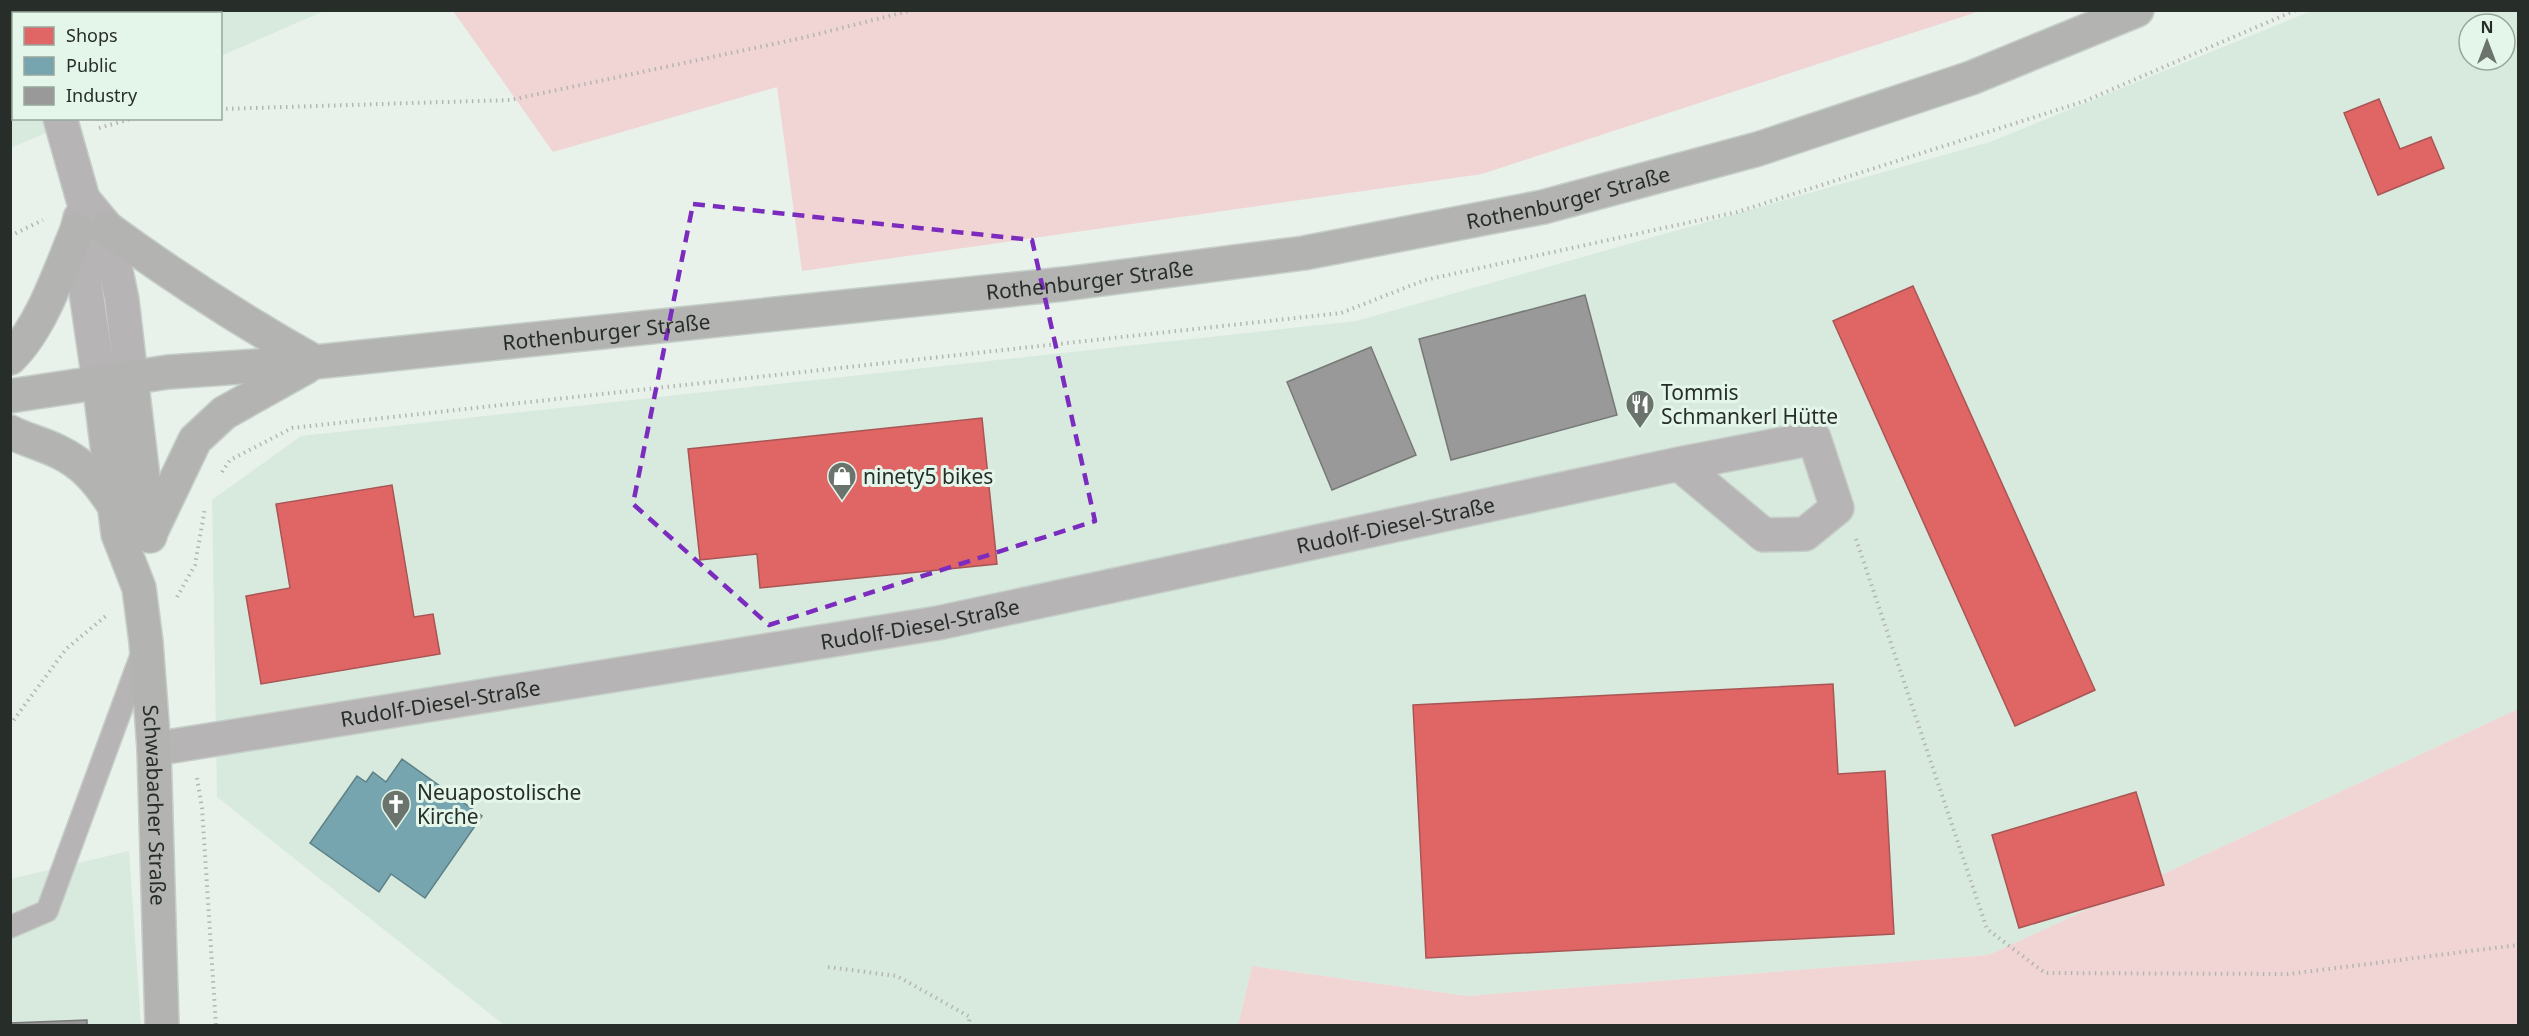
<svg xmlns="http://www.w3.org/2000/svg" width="2529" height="1036" font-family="'Noto Sans',sans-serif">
<rect width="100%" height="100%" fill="#e8f2eb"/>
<!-- built -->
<g fill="#d8eade" fill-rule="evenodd">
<polygon points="11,11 324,11 221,56 220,14 14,14 14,118 78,119 11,148"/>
<path d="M2311,11h207v698l-529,246 -522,41 -215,-30 -14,60 -734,-1 -287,-228 -5,-297 89,-64 1055,-115 634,-179zM2469,24h36v36h-36z"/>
<polygon points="129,851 141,1025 11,1025 10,879"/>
</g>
<!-- green -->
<g fill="#f0d5d4">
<polygon points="453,11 1980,11 1482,174 802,271 777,87 553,152"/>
<polygon points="2518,709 2518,1025 1238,1026 1252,966 1467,996 1989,955"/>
</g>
<!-- shops -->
<g fill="#e06666" stroke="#a85554" stroke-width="1.5">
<polygon points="2379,99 2400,149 2431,137 2444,168 2378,195 2344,113"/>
<polygon points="1913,286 2095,690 2015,726 1833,321"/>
<polygon points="982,418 997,564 760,588 757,554 700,560 688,449"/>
<polygon points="392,485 414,617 433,614 440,654 261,684 246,596 290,588 276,504"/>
<polygon points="1833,684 1838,774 1885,771 1894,934 1426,958 1413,705"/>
<polygon points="2136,792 2164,885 2019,928 1992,835"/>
</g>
<!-- public -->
<polygon fill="#76a5af" stroke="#5e8187" stroke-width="1.5" points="402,759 482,816 425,898 391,874 379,892 310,843 357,776 366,782 373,772 386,782"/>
<!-- industry -->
<g fill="#999" stroke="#777977" stroke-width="1.5">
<polygon points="1585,295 1617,415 1451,460 1419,339"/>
<polygon points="1371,347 1416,455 1332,490 1287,382"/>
<polygon points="87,1020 87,1026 10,1026 10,1023"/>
</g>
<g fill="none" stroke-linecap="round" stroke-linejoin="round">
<!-- lane casing -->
<g stroke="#c6cec9" stroke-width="24">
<polyline id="lane" points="10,927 47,911 142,653"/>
</g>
<!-- street casing -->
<g stroke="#c6cec9" stroke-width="36">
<g id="street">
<polyline points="19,10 20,14"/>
<polyline points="60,118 83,199 107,228 122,300 131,377"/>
<polyline points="80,218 77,230 99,381"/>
<path id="s1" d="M154,749l784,-126 741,-159 135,-26 23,70 -32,26 -41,1 -85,-71"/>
</g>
</g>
<!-- secondary casing -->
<g stroke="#c6cec9" stroke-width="36">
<g id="secondary">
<path d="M107,228c67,49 135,93 208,134"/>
<path d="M10,358c32,-31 50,-88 67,-128"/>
<polyline points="131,377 150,536"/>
<path id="s2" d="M99,381l19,153 21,54 7,54 8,107 8,277"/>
<path id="s3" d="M10,396l158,-24 147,-10 749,-78 240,-31 239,-46 215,-58 213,-71 166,-68"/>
<path d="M10,432c16,8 33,12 49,20 25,12 39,29 54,52"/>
<polyline points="150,534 195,440 224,413 306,367"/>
</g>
</g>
<!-- path -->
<g stroke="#b3b6b3" stroke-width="4" stroke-dasharray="1.5 4.5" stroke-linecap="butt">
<polyline points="220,109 510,100 806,37 913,10"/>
<polyline points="99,128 134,118"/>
<polyline points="10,236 43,220"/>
<polyline points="222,472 230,460 292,428 1341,313 1425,280 1737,212 2085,101 2296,10"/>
<polyline points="1856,539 1987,929 2045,973 2288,974 2518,945"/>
<polyline points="177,597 195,565 205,508"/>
<polyline points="10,725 66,649 107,615"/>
<polyline points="197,778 202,808 216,1026"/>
<polyline points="828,967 897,976 970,1017 968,1026"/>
</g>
<!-- lane -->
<use href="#lane" stroke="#b6b4b4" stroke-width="21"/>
<!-- street -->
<use href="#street" stroke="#b6b4b4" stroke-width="33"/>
<!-- secondary -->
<use href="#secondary" stroke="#b3b4b2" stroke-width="33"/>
</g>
<!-- marked area -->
<path fill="none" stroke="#7b2cbf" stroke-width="4.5" stroke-dasharray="12 8" stroke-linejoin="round" d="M693,204l339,36 63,281 -326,104 -136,-121z"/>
<!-- icons -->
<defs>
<g id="restaurant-pin" transform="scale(1.5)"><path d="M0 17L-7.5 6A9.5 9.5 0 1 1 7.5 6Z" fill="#6b736d" stroke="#e4f6ea"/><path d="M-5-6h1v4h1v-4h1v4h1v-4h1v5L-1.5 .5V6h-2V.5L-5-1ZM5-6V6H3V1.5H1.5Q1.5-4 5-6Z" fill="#fff"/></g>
<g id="shop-pin" transform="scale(1.5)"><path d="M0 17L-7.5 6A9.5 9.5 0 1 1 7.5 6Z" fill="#6b736d" stroke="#e4f6ea"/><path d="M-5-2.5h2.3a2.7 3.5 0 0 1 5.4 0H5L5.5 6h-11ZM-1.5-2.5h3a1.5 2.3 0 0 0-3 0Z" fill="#fff"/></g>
<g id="church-pin" transform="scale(1.5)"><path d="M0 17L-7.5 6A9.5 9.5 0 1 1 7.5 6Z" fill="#6b736d" stroke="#e4f6ea"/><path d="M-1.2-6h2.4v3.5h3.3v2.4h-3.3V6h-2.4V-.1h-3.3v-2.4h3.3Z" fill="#fff"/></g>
</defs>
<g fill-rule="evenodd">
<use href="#restaurant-pin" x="1640" y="404"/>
<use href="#shop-pin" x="842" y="476"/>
<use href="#church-pin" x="396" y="804"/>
</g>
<g text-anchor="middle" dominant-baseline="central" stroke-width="6" stroke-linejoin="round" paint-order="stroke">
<!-- street labels -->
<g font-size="21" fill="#272e29" stroke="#e4f6ea">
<text stroke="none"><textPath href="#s3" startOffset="1572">Rothenburger Straße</textPath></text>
<text stroke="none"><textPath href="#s3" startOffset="1086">Rothenburger Straße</textPath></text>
<text stroke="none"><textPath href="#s3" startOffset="600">Rothenburger Straße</textPath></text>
<text stroke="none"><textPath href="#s1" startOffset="1262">Rudolf-Diesel-Straße</textPath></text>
<text stroke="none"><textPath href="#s1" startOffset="776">Rudolf-Diesel-Straße</textPath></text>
<text stroke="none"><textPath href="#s1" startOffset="290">Rudolf-Diesel-Straße</textPath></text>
<text stroke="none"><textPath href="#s2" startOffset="430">Schwabacher Straße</textPath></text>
</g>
<!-- poi labels -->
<g font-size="21" fill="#272e29" stroke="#e4f6ea" text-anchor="start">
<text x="1661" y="392">Tommis<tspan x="1661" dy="24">Schmankerl Hütte</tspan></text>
<text x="863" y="476">ninety5 bikes</text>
<text x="417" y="792">Neuapostolische<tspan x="417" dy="24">Kirche</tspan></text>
</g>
</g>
<!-- border -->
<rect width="2529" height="1036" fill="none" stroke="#272e29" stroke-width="24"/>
<!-- legend -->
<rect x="12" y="12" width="210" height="108" fill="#e4f6ea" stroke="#98a69d" stroke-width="1.5"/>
<rect x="24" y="27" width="30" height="18" fill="#e06666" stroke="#98a69d" stroke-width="1.5"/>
<text x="66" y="42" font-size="18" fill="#272e29">Shops</text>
<rect x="24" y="57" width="30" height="18" fill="#76a5af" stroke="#98a69d" stroke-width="1.5"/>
<text x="66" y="72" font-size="18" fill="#272e29">Public</text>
<rect x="24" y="87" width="30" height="18" fill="#999999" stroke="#98a69d" stroke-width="1.5"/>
<text x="66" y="102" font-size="18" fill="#272e29">Industry</text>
<!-- north arrow -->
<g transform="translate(2487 42)"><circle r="28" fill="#e4f6ea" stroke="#98a69d" stroke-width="1.5"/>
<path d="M0-4.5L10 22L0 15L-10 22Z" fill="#6b736d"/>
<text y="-9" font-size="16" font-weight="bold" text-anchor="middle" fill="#272e29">N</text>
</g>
</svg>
